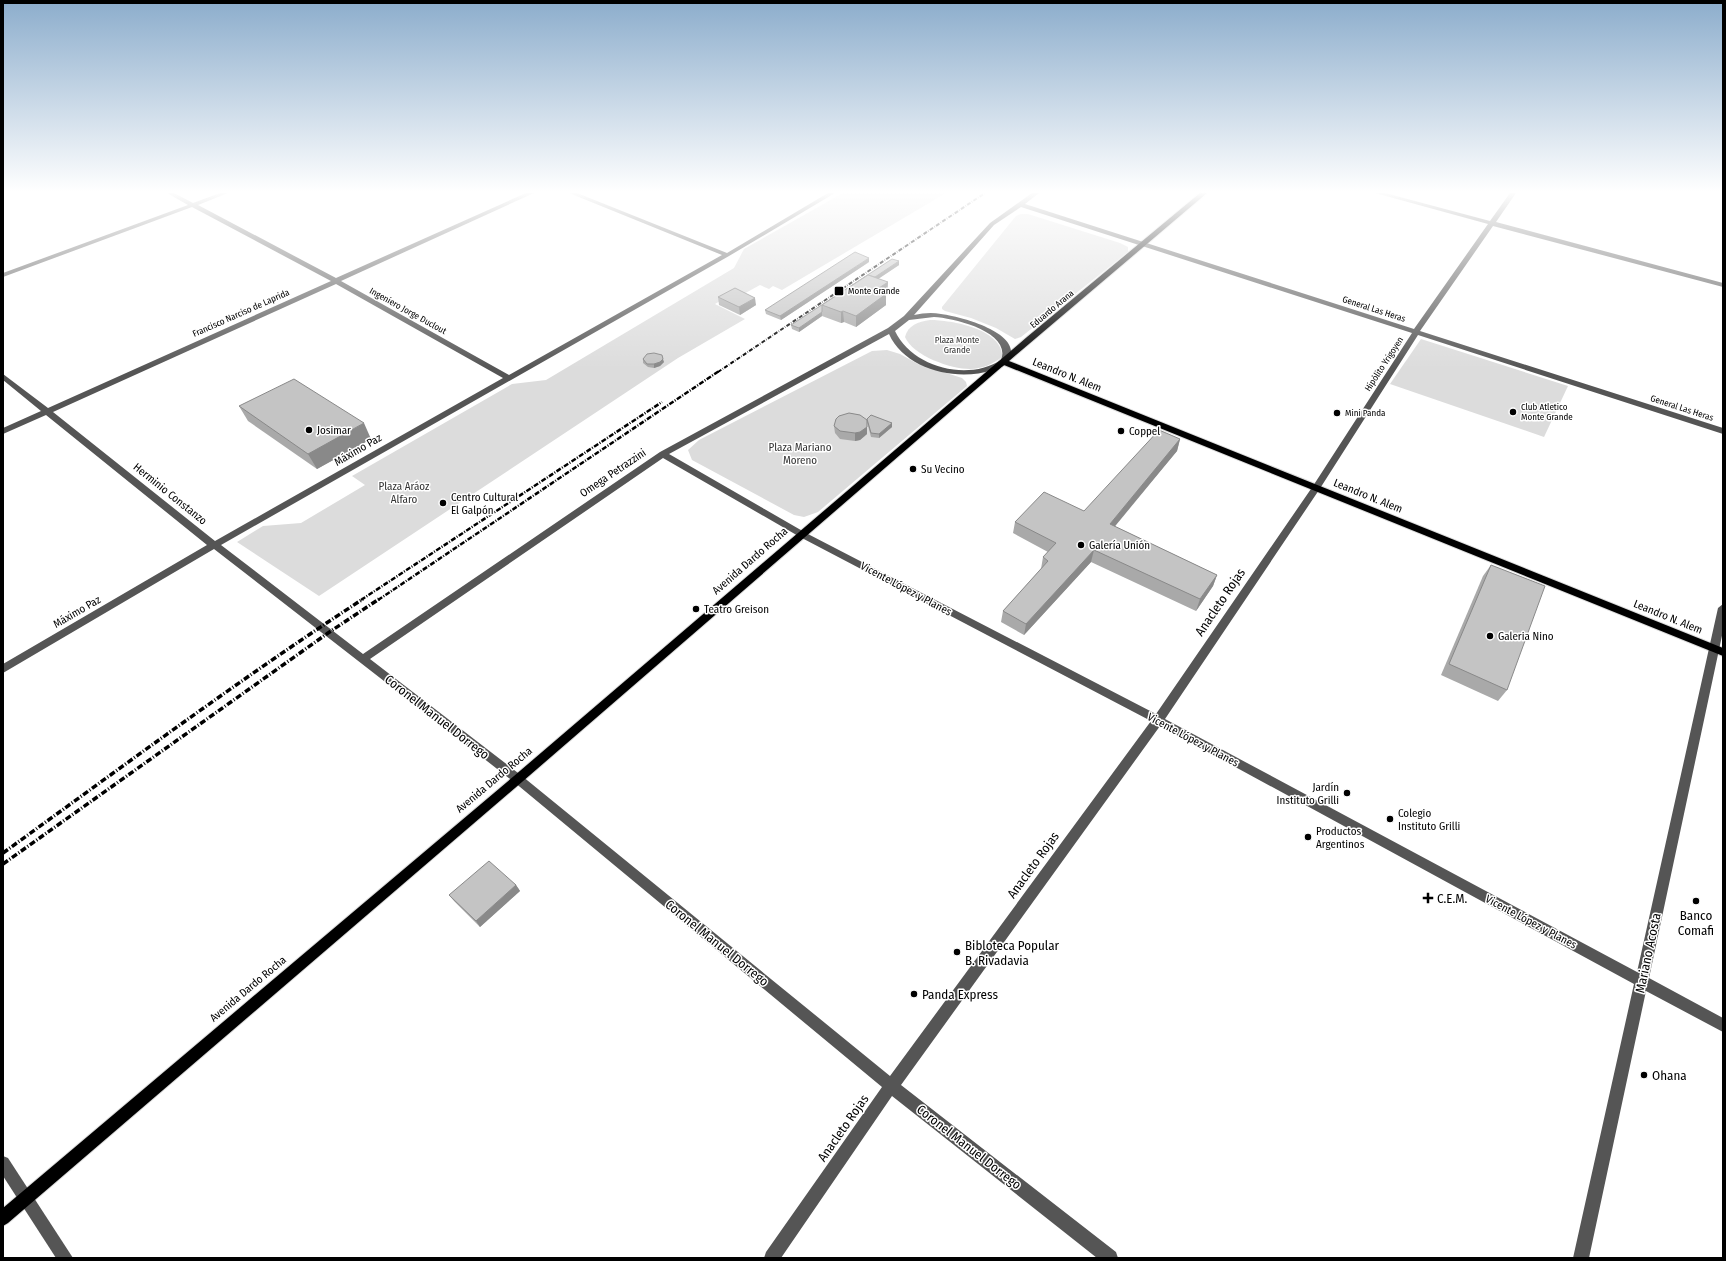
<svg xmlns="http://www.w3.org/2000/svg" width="1726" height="1261" font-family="'Fira Sans Condensed',sans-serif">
<rect width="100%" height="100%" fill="#fff"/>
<!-- green -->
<g fill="#dcdcdc">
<polygon points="843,193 946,193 782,290 773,286 769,289 760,285 740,296 734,293 715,304 745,319 678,358 319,596 237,542 263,526 301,523 365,485 352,476 512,384 546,380 734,268 744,249"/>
<polygon points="1021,214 1028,214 1120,243 1128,247 1128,252 1021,337 1015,339 996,328 971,318 945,311 942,309 942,307 1016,216"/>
<path d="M930,320c21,0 73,9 72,37 -9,7 -20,12 -32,12 -19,0 -57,-13 -65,-32 3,-12 13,-15 25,-17z"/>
<polygon points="1421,339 1568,386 1544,437 1390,384"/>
<polygon points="887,350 900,354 918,364 962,378 966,382 967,386 818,512 804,517 794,515 692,460 688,450 699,440 872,351"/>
</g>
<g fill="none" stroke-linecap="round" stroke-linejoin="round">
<!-- major casing -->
<g stroke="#dbdbdb" stroke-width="2">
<polygon id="major" points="1200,193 1207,193 1009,361 1723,648 1723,656 1004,365 522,782 8,1223 3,1226 3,1208 514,776 1027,337"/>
</g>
<!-- minor -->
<g fill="#555" fill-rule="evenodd">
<path d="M167,193h7l19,10 27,-10h8l-30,12 138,73 190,-85h8l-193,88 168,94 213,-120 -153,-62h8l150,60 101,-60h7l-106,63 -508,289 142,109 297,-202 228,-124 16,-12 86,-93 42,-30h7l-14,11 389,125 74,-105 -113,-31h10l105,28 20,-28h6l-20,29 227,61v4l-230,-61 -73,105 303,97v6l-305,-99 -99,155 -154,229 472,253 81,-364 5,-4v27l-74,347 74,40v14l-77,-41 -57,267h-16l61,-274 -474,-258 -259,359 215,167 2,6h-21l-205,-162 -111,162h-17l2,-6 116,-165 -368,-305 -300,-233 -211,124v-9l204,-119 -161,-130 -43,19v-6l38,-17 -38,-31v-6l45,34 283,-127 -139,-74 -189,70v-4l185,-68zM1021,207l391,126 -99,153 -157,228 -350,-181 -137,-79 220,-120c16,36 69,48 103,36 5,-2 13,-3 16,-8 19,-29 -50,-46 -67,-48 -9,-2 -18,-1 -27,1l80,-90zM336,284l167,94 -288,163 -162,-129zM934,317c20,1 78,15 67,43 -34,22 -89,7 -106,-29l14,-11zM663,458l137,79 351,184 -261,355 -368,-300 -152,-117z"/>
<polygon points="3,1156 8,1158 73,1258 56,1258 3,1176"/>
</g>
<!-- major -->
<use href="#major" fill="#000" fill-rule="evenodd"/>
<!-- rail-far2 -->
<polyline stroke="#000" stroke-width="2" stroke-dasharray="4 1.5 0.5 1.5" stroke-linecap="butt" points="718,372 985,193"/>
<!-- rail-far1 -->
<g stroke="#000" stroke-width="2.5" stroke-dasharray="5 1.5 1 1.5" stroke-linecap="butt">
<polyline points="361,600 662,402"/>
<polyline points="378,600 719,371"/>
</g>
<!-- rail -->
<g stroke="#000" stroke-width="3.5" stroke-dasharray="6 2 1 2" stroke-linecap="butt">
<path d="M3,853c119,-86 237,-174 360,-254"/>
<polyline points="3,864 328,633 379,599"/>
</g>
</g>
<!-- wall -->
<g fill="#a9a9a9">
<polygon points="892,259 899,261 899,265 878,279 888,282 887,293 886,294 886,305 856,327 844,322 841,323 822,316 799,332 792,329 791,325"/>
<polygon points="869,262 781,320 766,314 765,310"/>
<polygon points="718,297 756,305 740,315 719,305"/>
<polygon points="643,359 664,362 660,366 654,368 648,367 643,363"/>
<polygon points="239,406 371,439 317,469 248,421"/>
<polygon points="867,419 892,423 892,427 879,438 871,437 867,422"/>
<polygon points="834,426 867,434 860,440 855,441 840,439 835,433"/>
<polygon points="1180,439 1177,451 1114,526 1217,575 1213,586 1196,611 1091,562 1024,635 1001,622 1003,611 1041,569 1043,557 1048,552 1013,533 1015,522 1084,511"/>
<polygon points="1491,565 1507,690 1498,701 1441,675 1483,576"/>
<polygon points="516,885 520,891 480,927 454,901 449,895"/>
</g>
<!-- shaded-wall -->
<g fill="#898989">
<polygon points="869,258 869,262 781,320 780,316"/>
<polygon points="899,261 899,265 833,309 829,308"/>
<polygon points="888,282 887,293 886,294 886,305 856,327 856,316 876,290"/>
<polygon points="755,298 756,305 740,315 739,307"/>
<polygon points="843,311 844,322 841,323 841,312"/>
<polygon points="822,312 822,316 799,332 799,328"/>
<polygon points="663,359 664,362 660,366 654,368 654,364"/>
<polygon points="364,423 371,439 317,469 308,454"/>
<polygon points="892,423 892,427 879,438 879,434"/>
<polygon points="867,427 867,434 860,440 855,441 855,433"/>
<polygon points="1180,439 1177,451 1107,536 1110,524"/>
<polygon points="1094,550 1091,562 1024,635 1026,624"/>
<polygon points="1217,575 1213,586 1196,611 1200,599"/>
<polygon points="516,885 520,891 480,927 476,921"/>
</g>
<!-- building -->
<g fill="#c4c4c4" stroke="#898989">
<polygon points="855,252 869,258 780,316 765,310"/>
<polygon points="892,259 899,261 875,277 868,275 822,305 822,312 799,328 791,325"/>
<polygon points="868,275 888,282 876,290 886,294 856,316 843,311 841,312 822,305"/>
<polygon points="735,288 755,298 739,307 718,297"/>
<polygon points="654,353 662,355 663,359 660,362 654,364 647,364 643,359 647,354"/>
<polygon points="294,379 364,423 308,454 239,406"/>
<polygon points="849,413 860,415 867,420 867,427 860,432 855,433 840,431 834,426 836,419 839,416"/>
<polygon points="871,415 892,423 879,434 871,433 867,419"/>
<polygon points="1159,430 1180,439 1110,524 1217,575 1200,599 1094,550 1026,624 1003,611 1048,561 1043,557 1056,543 1015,522 1044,492 1084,511"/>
<polygon points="1491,565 1545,586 1507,690 1449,664"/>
<polygon points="489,861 516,885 476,921 449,895"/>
</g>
<!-- sky -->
<linearGradient id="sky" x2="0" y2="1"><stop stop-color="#8cadcc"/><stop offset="0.52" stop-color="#fff"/><stop offset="1" stop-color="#fff" stop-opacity="0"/></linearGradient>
<rect width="1726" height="369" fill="url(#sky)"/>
<!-- markers -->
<g fill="#000" stroke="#fff" stroke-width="1.5">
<rect x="834" y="286" width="10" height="10" rx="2"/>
<circle cx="1513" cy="412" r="4"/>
<circle cx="1337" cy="413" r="4"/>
<circle cx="309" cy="430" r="4"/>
<circle cx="1121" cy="431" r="4"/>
<circle cx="913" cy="469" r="4"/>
<circle cx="443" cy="503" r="4"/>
<circle cx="1081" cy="545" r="4"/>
<circle cx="696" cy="609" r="4"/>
<circle cx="1490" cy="636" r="4"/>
<circle cx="1347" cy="793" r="4"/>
<circle cx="1390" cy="819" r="4"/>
<circle cx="1308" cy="837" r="4"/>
<path d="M1426 892h4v4h4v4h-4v4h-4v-4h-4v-4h4z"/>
<circle cx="1696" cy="901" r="4"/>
<circle cx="957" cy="952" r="4"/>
<circle cx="914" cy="994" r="4"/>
<circle cx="1644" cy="1075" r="4"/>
</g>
<g text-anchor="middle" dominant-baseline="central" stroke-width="3" stroke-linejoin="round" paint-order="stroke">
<!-- far-poi labels -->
<g font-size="9" fill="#000" stroke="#fff" text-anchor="start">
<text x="848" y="291">Monte Grande</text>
<text x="1521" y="407">Club Atletico<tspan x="1521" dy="10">Monte Grande</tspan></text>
<text x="1345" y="413">Mini Panda</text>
</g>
<!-- far-street labels -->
<g font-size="9" fill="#000" stroke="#fff">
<text transform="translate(1052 309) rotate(-40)">Eduardo Arana</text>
<text transform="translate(1374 309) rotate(18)">General Las Heras</text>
<text transform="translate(408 311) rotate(29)">Ingeniero Jorge Duclout</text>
<text transform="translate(241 313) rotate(-24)">Francisco Narciso de Laprida</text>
<text transform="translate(1384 364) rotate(-57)">Hipólito Yrigoyen</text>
<text transform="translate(1682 408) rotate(18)">General Las Heras</text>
</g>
<!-- far-park labels -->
<g font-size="9" fill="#333" stroke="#fff">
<text x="957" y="340">Plaza Monte<tspan x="957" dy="10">Grande</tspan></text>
</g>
<!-- street labels -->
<g font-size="11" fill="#000" stroke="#fff">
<text transform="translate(1067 375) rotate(22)">Leandro N. Alem</text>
<text transform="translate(358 450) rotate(-30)">Máximo Paz</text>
<text transform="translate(613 473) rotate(-34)">Omega Petrazzini</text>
<text transform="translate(170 494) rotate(39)">Herminio Constanzo</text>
<text transform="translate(1368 496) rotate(22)">Leandro N. Alem</text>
<text transform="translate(750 561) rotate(-41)">Avenida Dardo Rocha</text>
<text transform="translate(906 589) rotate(28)">Vicente López y Planes</text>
<text transform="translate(77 612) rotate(-30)">Máximo Paz</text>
<text transform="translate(1668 617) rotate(22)">Leandro N. Alem</text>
<text transform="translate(1193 740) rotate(28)">Vicente López y Planes</text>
<text transform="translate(494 780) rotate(-40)">Avenida Dardo Rocha</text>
<text transform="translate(1531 922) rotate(28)">Vicente López y Planes</text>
<text transform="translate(248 989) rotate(-40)">Avenida Dardo Rocha</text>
</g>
<!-- poi labels -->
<g font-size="11" fill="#000" stroke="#fff" text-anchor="start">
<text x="317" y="430">Josimar</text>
<text x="1129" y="431">Coppel</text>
<text x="921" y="469">Su Vecino</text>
<text x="451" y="497">Centro Cultural<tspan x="451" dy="13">El Galpón</tspan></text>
<text x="1089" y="545">Galería Unión</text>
<text x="704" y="609">Teatro Greison</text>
<text x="1498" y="636">Galeria Nino</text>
<text x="1339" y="787" text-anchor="end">Jardín<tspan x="1339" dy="13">Instituto Grilli</tspan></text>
<text x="1398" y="813">Colegio<tspan x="1398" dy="13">Instituto Grilli</tspan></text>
<text x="1316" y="831">Productos<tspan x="1316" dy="13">Argentinos</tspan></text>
</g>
<!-- park labels -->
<g font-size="11" fill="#333" stroke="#fff">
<text x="800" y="447">Plaza Mariano<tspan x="800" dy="13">Moreno</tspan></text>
<text x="404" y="486">Plaza Aráoz<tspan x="404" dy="13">Alfaro</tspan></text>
</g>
<!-- near-street labels -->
<g font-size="13" fill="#000" stroke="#fff">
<text transform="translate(1220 602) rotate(-56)">Anacleto Rojas</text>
<text transform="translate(437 717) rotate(38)">Coronel Manuel Dorrego</text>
<text transform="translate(1033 865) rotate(-54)">Anacleto Rojas</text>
<text transform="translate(717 943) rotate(39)">Coronel Manuel Dorrego</text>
<text transform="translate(1648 953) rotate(-78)">Mariano Acosta</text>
<text transform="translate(843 1128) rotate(-55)">Anacleto Rojas</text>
<text transform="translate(969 1147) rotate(38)">Coronel Manuel Dorrego</text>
</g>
<!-- near-poi labels -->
<g font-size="13" fill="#000" stroke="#fff" text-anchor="start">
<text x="1437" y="898">C.E.M.</text>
<text x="1696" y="915" text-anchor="middle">Banco<tspan x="1696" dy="15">Comafi</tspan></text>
<text x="965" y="945">Bibloteca Popular<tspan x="965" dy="15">B. Rivadavia</tspan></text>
<text x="922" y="994">Panda Express</text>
<text x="1652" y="1075">Ohana</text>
</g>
</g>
<!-- border -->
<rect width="1726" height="1261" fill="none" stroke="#000000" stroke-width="8"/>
</svg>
